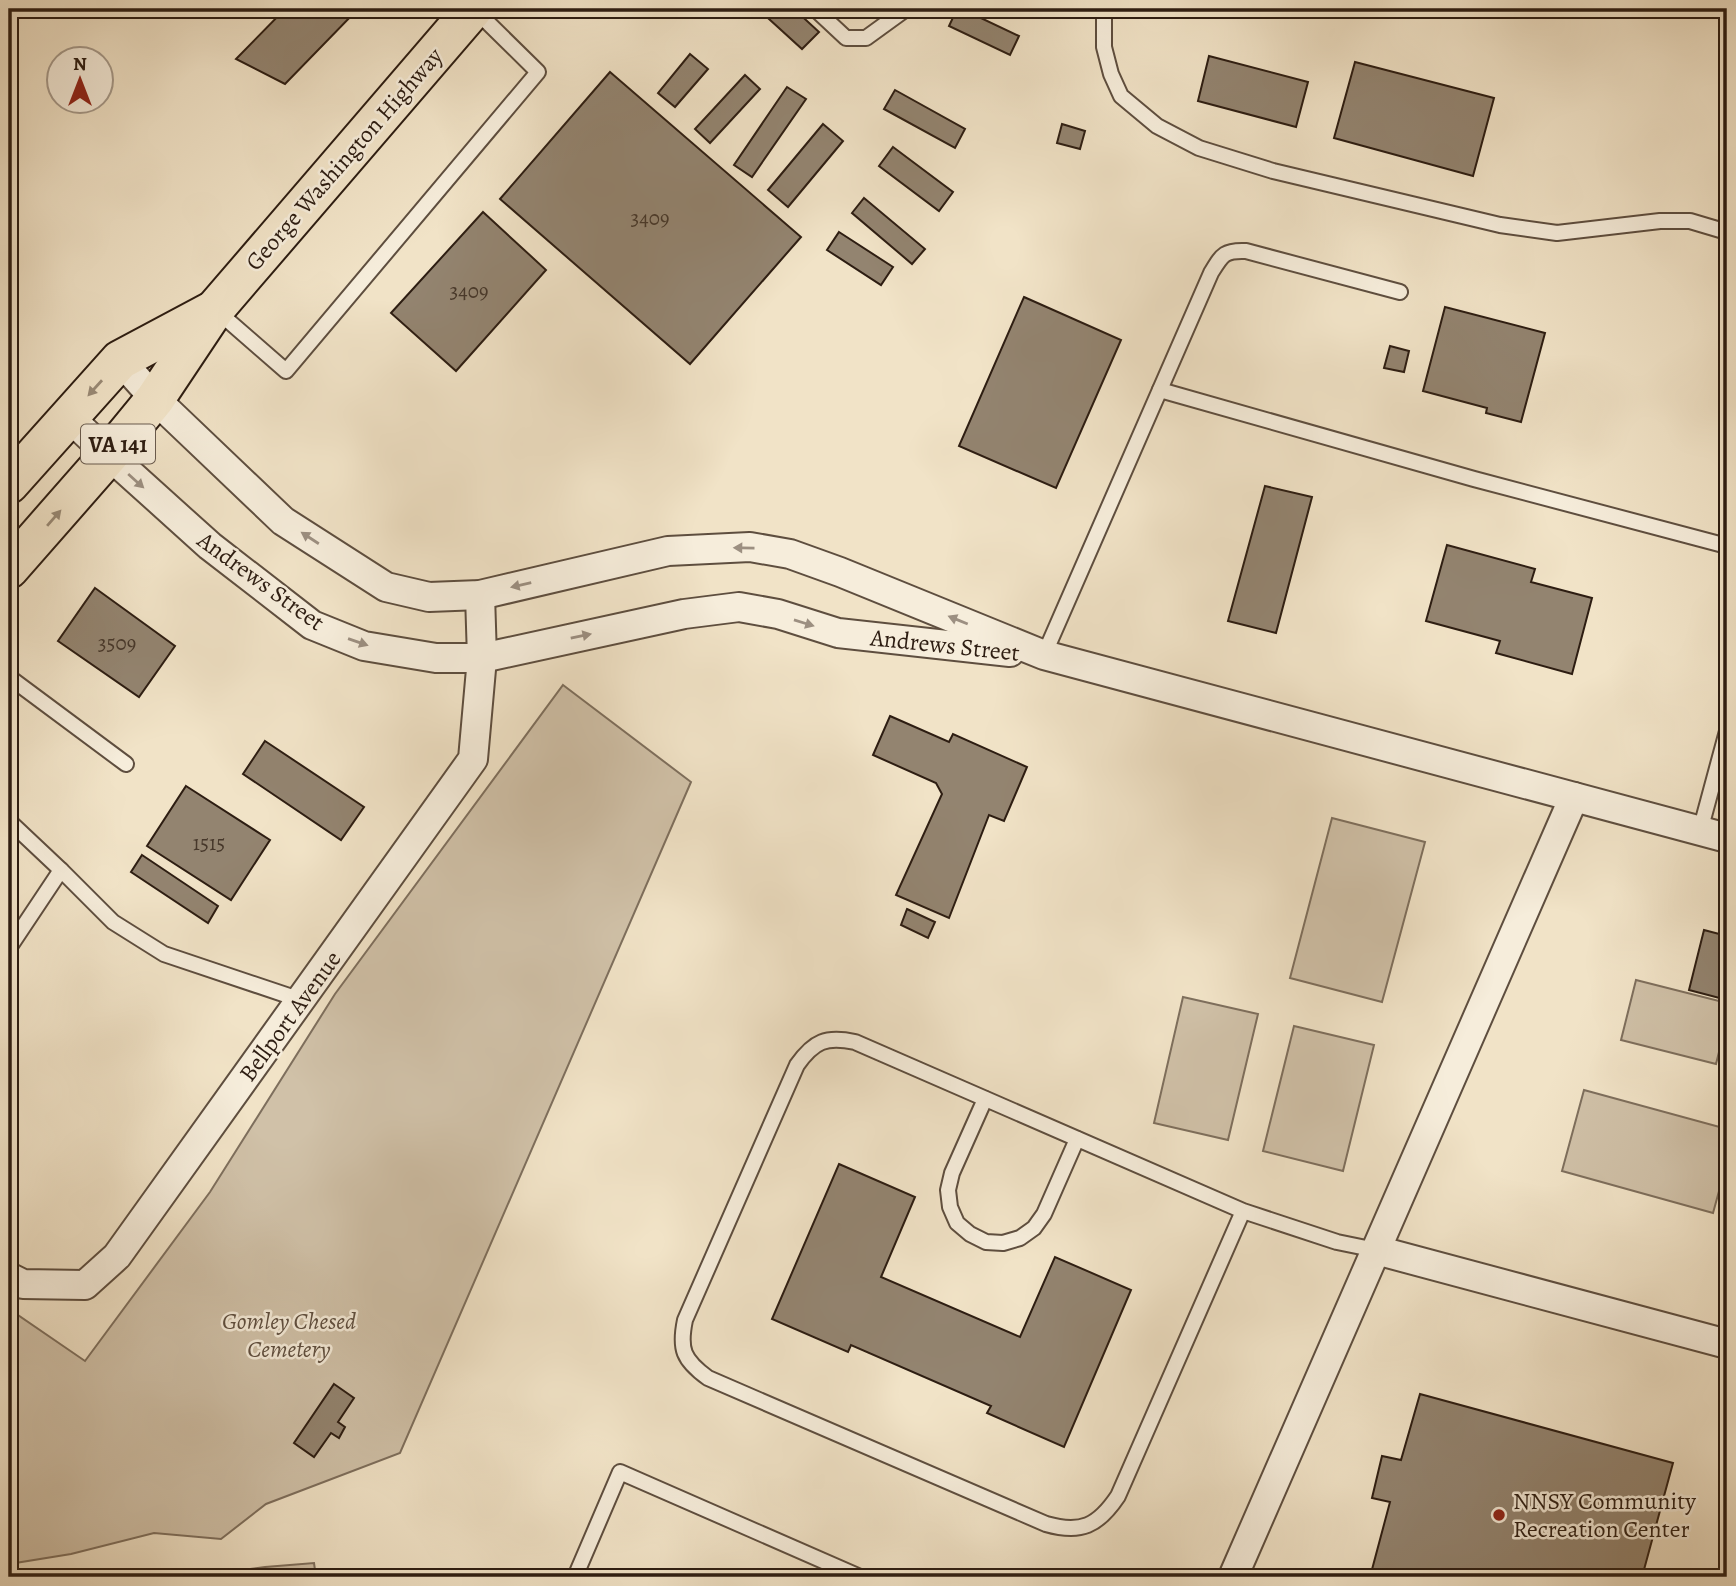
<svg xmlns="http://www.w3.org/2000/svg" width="1736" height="1586" font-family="Alegreya,serif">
<rect width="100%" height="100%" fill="#f1e3c7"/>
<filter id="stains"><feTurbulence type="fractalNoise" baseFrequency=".00286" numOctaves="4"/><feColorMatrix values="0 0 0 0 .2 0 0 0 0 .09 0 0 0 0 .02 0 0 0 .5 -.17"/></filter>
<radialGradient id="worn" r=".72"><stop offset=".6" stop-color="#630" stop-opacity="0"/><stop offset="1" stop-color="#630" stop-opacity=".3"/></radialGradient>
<!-- green -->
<g fill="#d0c1a8" stroke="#7e6f5d" stroke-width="2">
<polygon points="563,685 691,782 400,1453 266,1504 221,1539 154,1533 71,1554 9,1564 9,1309 85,1361 210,1192 335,994"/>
<polygon points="1332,818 1425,842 1382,1002 1290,978"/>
<polygon points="1636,980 1727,1003 1727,1020 1716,1064 1621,1040"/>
<polygon points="1183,997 1258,1014 1228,1140 1154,1123"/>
<polygon points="1294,1026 1374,1045 1343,1171 1263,1151"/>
<polygon points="1584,1090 1727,1129 1727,1162 1713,1213 1562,1171"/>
<polygon points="314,1563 316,1577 188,1577 265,1567"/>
</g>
<!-- building -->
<g fill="#938470" stroke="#2d1d12" stroke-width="2">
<polygon points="285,9 358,9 285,84 236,59"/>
<polygon points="758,9 794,9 819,32 802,49"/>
<polygon points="957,9 962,9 1019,36 1010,55 949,26"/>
<polygon points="690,54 708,69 675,107 658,93"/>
<polygon points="1209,56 1308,82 1296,127 1198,101"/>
<polygon points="1355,62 1494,98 1473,176 1334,138"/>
<polygon points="610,72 801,237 690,364 500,199"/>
<polygon points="745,75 760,89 710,143 695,129"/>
<polygon points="787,87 806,99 752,177 734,165"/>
<polygon points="895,90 965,129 955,148 884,109"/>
<polygon points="823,124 843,141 788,207 768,190"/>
<polygon points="1062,124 1085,131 1080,149 1057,143"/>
<polygon points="893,147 953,192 939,211 879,166"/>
<polygon points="864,198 925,249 912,264 852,213"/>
<polygon points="483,212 546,270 456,371 391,313"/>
<polygon points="839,232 893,267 881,285 827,250"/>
<polygon points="1024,297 1121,340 1056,488 959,446"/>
<polygon points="1445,307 1545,333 1521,422 1486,413 1487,408 1423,391"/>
<polygon points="1390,346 1409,351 1404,372 1384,368"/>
<polygon points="1265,486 1312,497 1276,633 1228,621"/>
<polygon points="1447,545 1535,569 1531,582 1592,598 1572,674 1496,653 1500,641 1426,621"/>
<polygon points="95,588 175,646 139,697 58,641"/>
<polygon points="890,716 949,742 953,734 1027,767 1004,821 989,815 949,918 896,895 942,794 936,783 873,755"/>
<polygon points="265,741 364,807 341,840 243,774"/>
<polygon points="186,786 270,840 231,900 147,846"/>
<polygon points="142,855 218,906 208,923 131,872"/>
<polygon points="907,909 935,922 928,938 901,925"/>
<polygon points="1704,930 1727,936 1727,1000 1689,990"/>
<polygon points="839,1164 915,1197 881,1277 1020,1337 1055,1257 1131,1290 1064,1447 987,1413 991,1406 851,1345 848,1352 772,1319"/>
<polygon points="334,1384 354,1398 338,1422 345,1427 339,1438 331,1433 314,1457 294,1443"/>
<polygon points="1420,1394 1673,1463 1642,1577 1370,1577 1390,1502 1372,1498 1382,1456 1401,1460"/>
</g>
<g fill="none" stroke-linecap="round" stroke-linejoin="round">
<!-- lane casing -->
<g stroke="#5e4e3f" stroke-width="18">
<g id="lane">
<polyline points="815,9 846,38 866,38 906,9"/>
<polyline points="1107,9 1104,18 1104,47 1111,74 1121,96 1157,126 1199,148 1273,171 1500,225 1557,233 1660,221 1690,221 1727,232"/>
<polyline points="216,310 286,371 538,72 474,9"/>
<polyline points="1160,390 1474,479 1727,546"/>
<path d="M1044,655l167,-382c11,-18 13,-23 35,-22l154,41"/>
<polyline points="9,677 126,764"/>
<polyline points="9,821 61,870 113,922 164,954 301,1000"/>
<polyline points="1700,831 1727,731"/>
<polyline points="9,948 61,870"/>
<polyline points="985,1099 952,1173 948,1190 950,1207 957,1223 970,1234 986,1242 1003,1243 1020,1238 1034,1228 1044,1214 1077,1139"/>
<path d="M1243,1211l-125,285c-20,30 -37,38 -72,28l-338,-146c-25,-18 -29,-29 -23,-58l112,-255c17,-24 29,-29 58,-23l388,169 94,31 39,8"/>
<polyline points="575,1577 620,1472 860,1577"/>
</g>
</g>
<!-- street casing -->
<g stroke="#5e4e3f" stroke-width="32">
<g id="street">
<polyline points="120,360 155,399 283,521 386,587 429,597 480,595 668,551 750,547 790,554 840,572 1044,655 1727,838"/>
<polyline points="69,417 109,455 210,546 312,625 364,646 436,658 482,658 684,614 739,607 778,614 838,633 1010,652"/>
<polyline points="1376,1250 1727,1344"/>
<polyline points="9,1277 23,1284 85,1285 117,1256 473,759 482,658 480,595"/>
<polyline points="1233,1577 1574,797"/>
</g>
</g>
<!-- primary casing -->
<g stroke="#2d1d12" stroke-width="42">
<g id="primary">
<polyline points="9,484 120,360 210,312"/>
<polyline points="9,569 109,455 155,399 215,309 473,9"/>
</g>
</g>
<!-- lane -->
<use href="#lane" stroke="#f6eddb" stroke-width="14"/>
<!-- street -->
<use href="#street" stroke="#f6eddb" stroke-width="28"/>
<!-- primary -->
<use href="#primary" stroke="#f1e3c7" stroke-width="38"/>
</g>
<!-- one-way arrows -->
<defs><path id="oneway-solid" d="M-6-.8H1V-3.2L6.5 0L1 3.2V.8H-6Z" transform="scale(1.75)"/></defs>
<g fill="#998a76">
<use href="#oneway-solid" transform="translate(95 388) rotate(132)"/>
<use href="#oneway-solid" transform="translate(54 518) rotate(-49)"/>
</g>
<g fill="#9c8f81">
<use href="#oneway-solid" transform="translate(136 481) rotate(42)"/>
<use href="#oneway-solid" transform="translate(310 538) rotate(-147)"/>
<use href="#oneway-solid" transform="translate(744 548) rotate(-179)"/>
<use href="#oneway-solid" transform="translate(521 585) rotate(167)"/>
<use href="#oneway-solid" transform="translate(958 620) rotate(-158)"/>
<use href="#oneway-solid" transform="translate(804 623) rotate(17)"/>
<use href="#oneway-solid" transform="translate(581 636) rotate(-12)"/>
<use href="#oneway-solid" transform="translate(358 642) rotate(19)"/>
</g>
<!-- markers -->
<circle fill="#8f2418" stroke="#f6eddb" stroke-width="2.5" cx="1499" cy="1515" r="7"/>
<g text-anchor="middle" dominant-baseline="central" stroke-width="5" stroke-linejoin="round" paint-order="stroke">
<!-- number labels -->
<g font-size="21" fill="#46372a">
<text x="650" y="218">3409</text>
<text x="469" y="291">3409</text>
<text x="117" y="643">3509</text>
<text x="209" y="843">1515</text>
</g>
<!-- shield labels -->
<rect fill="#f6eddb" stroke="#695b4e" stroke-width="2" x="81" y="424.5" width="74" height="39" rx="5"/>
<g font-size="23" font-weight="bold" fill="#2d1d12">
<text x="118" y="444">VA 141</text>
</g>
<!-- street labels -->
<g font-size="24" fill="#2d1d12" stroke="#f6eddb">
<text transform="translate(344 159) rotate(-49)">George Washington Highway</text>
<text transform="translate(261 581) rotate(36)">Andrews Street</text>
<text transform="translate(945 645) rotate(6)">Andrews Street</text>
<text transform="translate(290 1016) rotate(-54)">Bellport Avenue</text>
</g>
<!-- park labels -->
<g font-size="24" font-style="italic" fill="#5e4e3f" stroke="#f6eddb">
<text x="289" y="1321">Gomley Chesed<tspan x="289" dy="28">Cemetery</tspan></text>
</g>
<!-- poi labels -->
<g font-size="24" fill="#2d1d12" stroke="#f6eddb" text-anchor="start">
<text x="1513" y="1501">NNSY Community<tspan x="1513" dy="28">Recreation Center</tspan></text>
</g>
</g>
<!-- margin -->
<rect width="1736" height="1586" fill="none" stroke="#f1e3c7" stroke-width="35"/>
<rect x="10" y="10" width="1715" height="1565" fill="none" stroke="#2d1d12" stroke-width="3.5"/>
<rect x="18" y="18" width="1701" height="1551" fill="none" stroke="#2d1d12" stroke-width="2"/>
<!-- north arrow -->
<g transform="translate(80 80)"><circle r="33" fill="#f6eddb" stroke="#a69a8b" stroke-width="2"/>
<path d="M0-5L12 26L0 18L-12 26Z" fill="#8f2418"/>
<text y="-10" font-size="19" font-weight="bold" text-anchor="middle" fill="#2d1d12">N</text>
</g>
<rect width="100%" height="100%" filter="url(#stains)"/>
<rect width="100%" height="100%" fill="url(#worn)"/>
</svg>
